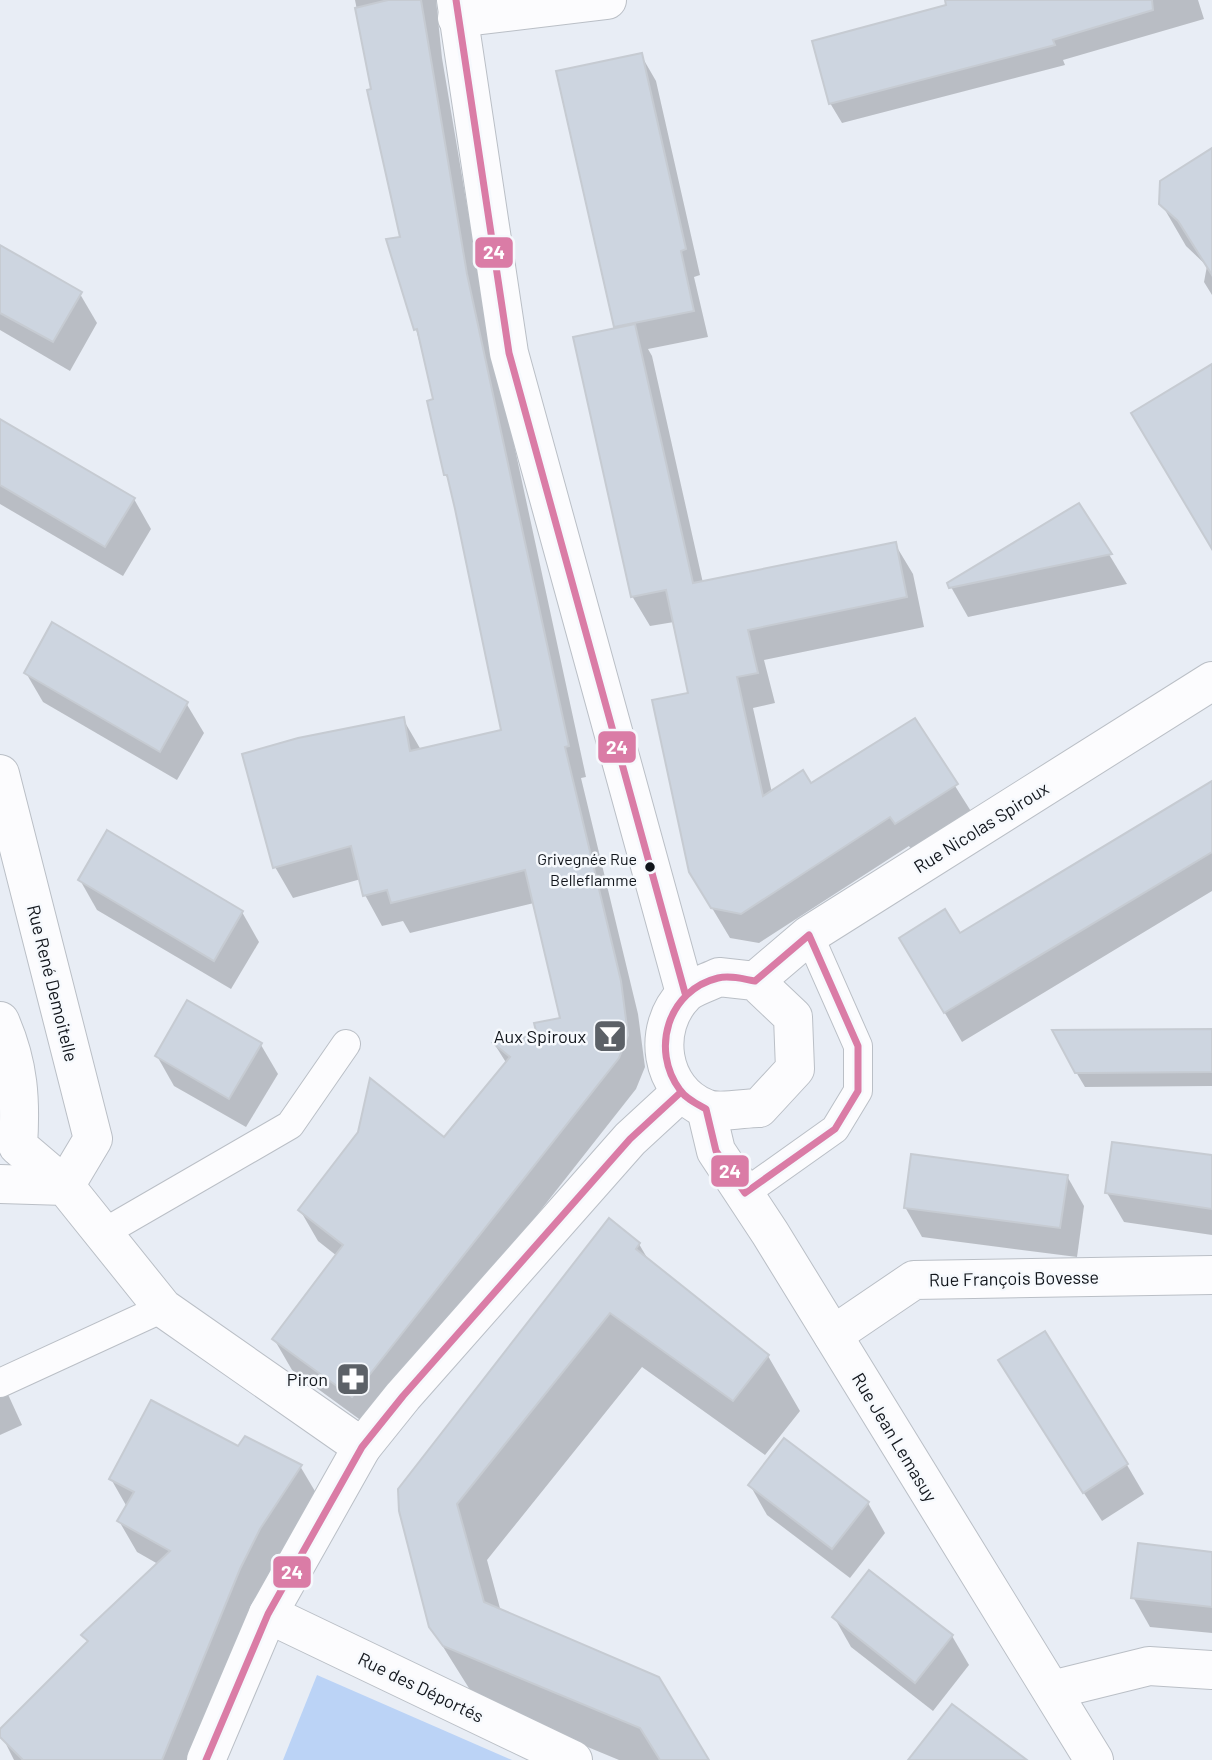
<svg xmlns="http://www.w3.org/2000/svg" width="1212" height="1760" font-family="Barlow,sans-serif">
<rect width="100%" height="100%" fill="#e8edf5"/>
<!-- green -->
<polygon fill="#bbd3f6" points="317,1675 512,1760 283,1760"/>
<!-- shadow -->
<g fill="#0003">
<polygon points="355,0 436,0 442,58 484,306 586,777 581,778 638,1014 645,1067 636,1089 370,1427 292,1370 274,1339 337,1256 318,1241 300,1210 444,1139 507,1064 495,1045 540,1036 562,1019 534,903 410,933 403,921 382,926 365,895 361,879 293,898 275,867 403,719 421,750 503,731 451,484 445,474 435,400 416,329 402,239"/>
<polygon points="947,0 1198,0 1204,19 1063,60 1065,65 842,123 830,103 948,6"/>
<polygon points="641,55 656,81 700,275 694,277 708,337 648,349 652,356 703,583 895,544 913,574 924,627 764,660 775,703 753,708 772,793 810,785 914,721 974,816 914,854 909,846 759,943 730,938 709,903 690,694 674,622 650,626 632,596 615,326"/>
<polygon points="1212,151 1212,295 1204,282 1207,266 1186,246 1161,203"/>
<polygon points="0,247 80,294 97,323 70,371 0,330"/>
<polygon points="0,421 134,499 151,529 123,576 0,504"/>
<polygon points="1079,505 1127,584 968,617 951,587"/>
<polygon points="26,673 186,703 204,733 177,780 43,702"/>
<polygon points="1212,783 1212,891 962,1042 901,939 959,935"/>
<polygon points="80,880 242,912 259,942 231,989 97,910"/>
<polygon points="188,1002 261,1045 278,1074 246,1127 174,1086 157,1056"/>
<polygon points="1212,1031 1212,1086 1085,1087 1076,1072"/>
<polygon points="1212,1157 1212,1235 1124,1222 1107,1193"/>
<polygon points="1067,1176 1084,1206 1077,1257 922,1237 905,1207"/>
<polygon points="639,1244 649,1261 768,1356 800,1411 765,1455 642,1367 487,1560 501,1612 707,1760 619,1760 477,1701 430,1626 400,1511"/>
<polygon points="0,1377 22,1425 0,1435"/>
<polygon points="1017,1390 1127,1465 1144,1494 1102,1521"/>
<polygon points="239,1448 300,1466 319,1498 192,1760 14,1760 0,1732 88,1643 84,1635 158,1564 137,1552 119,1521 127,1507 111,1479"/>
<polygon points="750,1485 868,1503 885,1533 850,1578 767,1515"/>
<polygon points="1212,1554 1212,1633 1150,1627 1133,1597"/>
<polygon points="834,1617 952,1636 969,1665 933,1711 851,1647"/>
</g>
<!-- building -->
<g fill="#cdd5e0" stroke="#c6cbd2" stroke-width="2">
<polygon points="388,0 421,0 467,274 569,746 565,747 621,981 628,1035 619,1058 352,1397 272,1339 343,1245 298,1210 358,1132 370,1078 444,1137 510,1057 493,1043 537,1035 534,1023 560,1018 525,870 391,903 387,890 363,896 351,846 273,868 242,754 298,738 404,717 410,751 501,730 455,509 447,475 444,475 427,401 433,399 417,329 414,330 386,239 400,237 367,90 371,89 355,8"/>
<polygon points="945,0 1152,0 1153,10 1053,40 1055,45 829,104 812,41 946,5"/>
<polygon points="642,53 686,249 681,251 694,311 614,327 556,71"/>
<polygon points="1212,148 1212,275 1178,221 1159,204 1160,181"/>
<polygon points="0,245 82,292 53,342 0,313"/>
<polygon points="635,324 693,583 896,542 907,597 748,630 758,673 737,677 763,796 803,770 811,783 915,718 958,784 895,824 890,817 741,914 711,908 689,872 652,700 688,693 666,590 631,597 573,337"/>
<polygon points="1212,364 1212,549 1131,413"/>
<polygon points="0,419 135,498 105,547 0,485"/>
<polygon points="1079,503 1112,554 949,588 947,583"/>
<polygon points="52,622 188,702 160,752 24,673"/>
<polygon points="1212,781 1212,852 944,1013 899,938 945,909 960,933"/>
<polygon points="107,830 243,911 214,961 78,880"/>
<polygon points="187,1000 262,1043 229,1099 155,1056"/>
<polygon points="1212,1029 1212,1072 1086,1073 1075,1073 1052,1030"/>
<polygon points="1112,1142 1212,1155 1212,1209 1105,1193"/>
<polygon points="911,1154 1068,1175 1060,1228 904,1208"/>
<polygon points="609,1218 640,1243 636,1249 769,1355 733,1401 610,1313 457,1504 484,1602 659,1677 709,1760 660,1760 640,1728 443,1646 429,1627 399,1511 398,1489"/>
<polygon points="1045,1331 1128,1464 1083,1493 998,1360"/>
<polygon points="151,1400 238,1446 245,1436 302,1465 260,1529 240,1569 162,1760 23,1760 0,1737 0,1729 88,1641 81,1635 170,1551 117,1521 134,1492 109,1479"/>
<polygon points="784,1438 869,1502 832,1549 748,1485"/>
<polygon points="1138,1543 1212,1552 1212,1607 1131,1598"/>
<polygon points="869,1570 953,1635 915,1683 832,1617"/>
<polygon points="952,1704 1027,1760 908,1760"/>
</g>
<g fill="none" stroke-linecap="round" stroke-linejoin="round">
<!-- service casing -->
<g stroke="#babfc6" stroke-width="30">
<g id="service">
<polyline points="745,1193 835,1129 858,1091 858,1046 809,935"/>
<polyline points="105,1232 290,1125 346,1044"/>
<polyline points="0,1383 163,1308"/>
</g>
</g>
<!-- minor casing -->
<g stroke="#babfc6" stroke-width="40">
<g id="minor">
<polyline points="456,0 509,353 685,993"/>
<polyline points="457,18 607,0"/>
<path d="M0,774l93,365 -28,47 -47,-40c3,-46 1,-82 -18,-125"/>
<path d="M719,977l36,4 38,36 2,52 -36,39c-15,0 -41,6 -54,0 -45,-18 -54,-80 -20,-114 7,-7 24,-12 34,-17z"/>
<polyline points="755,981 809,935 1212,681"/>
<polyline points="706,1109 716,1151 770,1233 1094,1760"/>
<polyline points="0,1184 65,1186 163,1308 362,1447"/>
<polyline points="833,1335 914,1280 1212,1275"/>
<polyline points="268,1614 573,1760"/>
<polyline points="1052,1690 1149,1666 1212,1670"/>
<polyline points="206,1760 268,1614 362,1447 403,1396 630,1139 681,1092"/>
</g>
</g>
<!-- service -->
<use href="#service" stroke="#fcfcfe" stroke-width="28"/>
<!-- minor -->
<use href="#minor" stroke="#fcfcfe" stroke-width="38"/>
<!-- bus-1 casing -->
<g stroke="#f6f9fd" stroke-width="12">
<g id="bus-1">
<polyline points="456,0 509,353 685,993"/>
<path d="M809,935l49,111v45l-23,38 -90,64 -29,-42 -10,-42c-9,-5 -20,-10 -26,-19 -30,-40 -12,-100 38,-112 12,-3 25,1 37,3z"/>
<polyline points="206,1760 268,1614 362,1447 403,1396 630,1139 681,1092"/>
</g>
</g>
<!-- bus-1 -->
<use href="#bus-1" stroke="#da7ca6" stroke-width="7"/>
</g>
<!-- icons -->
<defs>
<g id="bar-square" transform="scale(1.75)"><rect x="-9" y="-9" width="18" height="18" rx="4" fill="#5c6167" stroke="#f6f9fd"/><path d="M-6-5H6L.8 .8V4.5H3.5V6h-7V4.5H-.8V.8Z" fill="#fff"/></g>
<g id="pharmacy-square" transform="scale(1.75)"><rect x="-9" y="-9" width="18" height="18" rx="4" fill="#5c6167" stroke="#f6f9fd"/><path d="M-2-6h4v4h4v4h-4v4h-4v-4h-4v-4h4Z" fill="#fff"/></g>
</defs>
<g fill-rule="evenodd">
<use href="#bar-square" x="610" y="1036"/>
<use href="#pharmacy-square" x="353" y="1379"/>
</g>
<!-- markers -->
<circle fill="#11151b" stroke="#f6f9fd" stroke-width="2.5" cx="650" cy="867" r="6"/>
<g text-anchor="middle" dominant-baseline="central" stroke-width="5" stroke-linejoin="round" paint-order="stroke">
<!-- bus labels -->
<g font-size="16" fill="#11151b" stroke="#f6f9fd" text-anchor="end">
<text x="637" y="858">Grivegnée Rue<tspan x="637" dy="21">Belleflamme</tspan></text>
</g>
<!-- street labels -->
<g font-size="18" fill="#11151b" stroke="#f6f9fd">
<text transform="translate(981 827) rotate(-32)">Rue Nicolas Spiroux</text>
<text transform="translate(53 983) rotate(76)">Rue René Demoitelle</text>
<text transform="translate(1014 1278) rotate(-1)">Rue François Bovesse</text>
<text transform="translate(895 1437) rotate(59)">Rue Jean Lemasuy</text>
<text transform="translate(421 1687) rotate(26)">Rue des Déportés</text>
</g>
<!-- poi labels -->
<g font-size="18" fill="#11151b" stroke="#f6f9fd" text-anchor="end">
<text x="586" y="1036">Aux Spiroux</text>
<text x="328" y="1379">Piron</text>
</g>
</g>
<g stroke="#f6f9fd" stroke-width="2.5">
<rect x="474" y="236" width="40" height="33" rx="7" fill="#da7ca6"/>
<rect x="597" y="730" width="40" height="34" rx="7" fill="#da7ca6"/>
<rect x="710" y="1154" width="40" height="34" rx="7" fill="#da7ca6"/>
<rect x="272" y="1555" width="40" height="34" rx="7" fill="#da7ca6"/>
</g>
<g font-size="19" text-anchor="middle" font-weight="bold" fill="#fff">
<text x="494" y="259">24</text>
<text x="617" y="754">24</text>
<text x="730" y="1178">24</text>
<text x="292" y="1579">24</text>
</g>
</svg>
